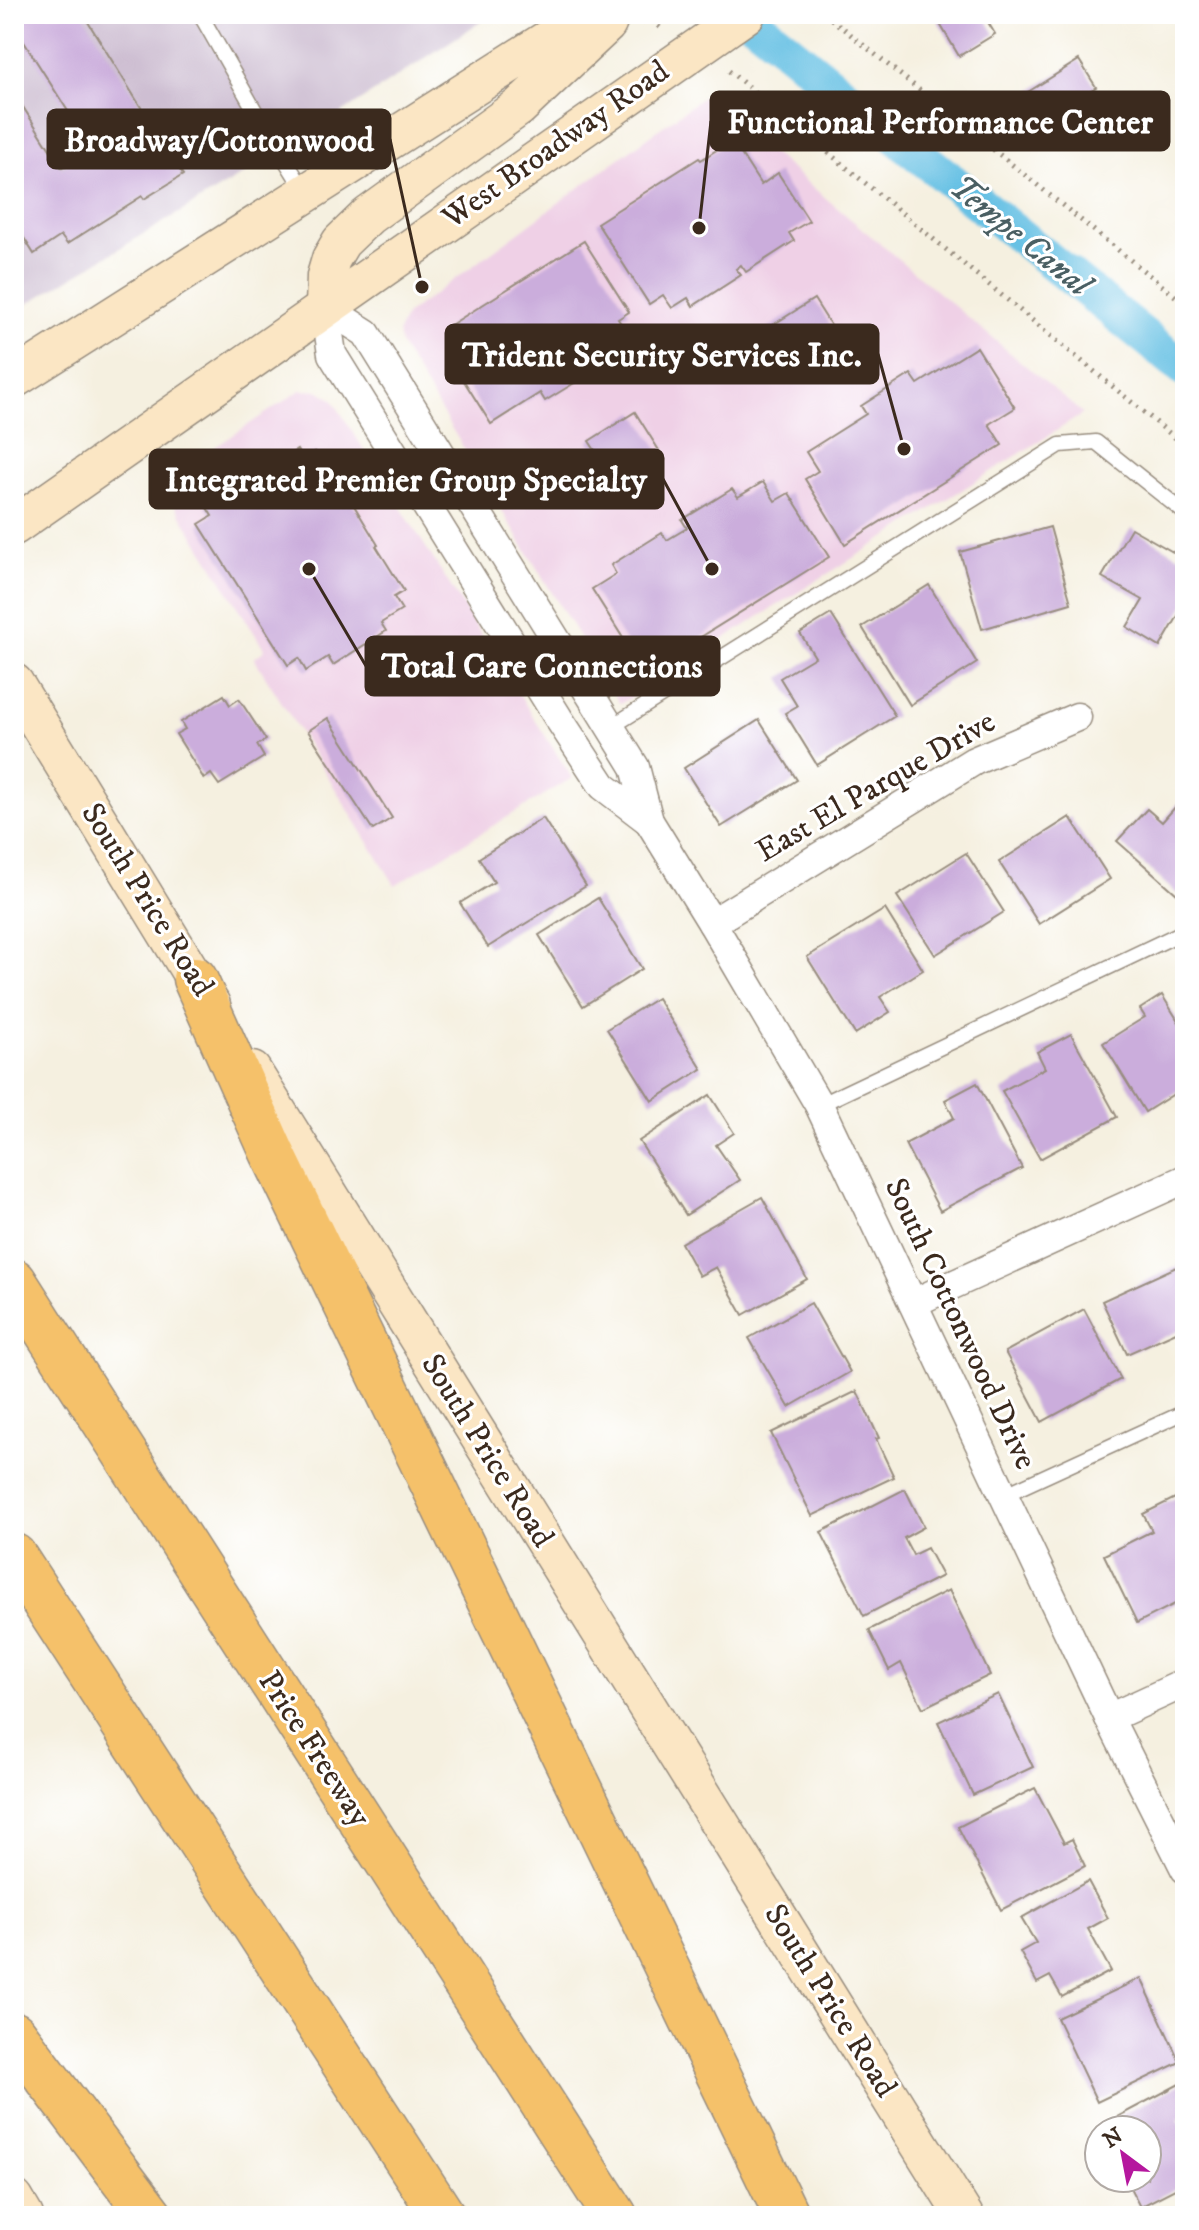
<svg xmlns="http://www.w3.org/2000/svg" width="1199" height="2230" font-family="'IM FELL DW Pica',serif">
<rect width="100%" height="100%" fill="#fff"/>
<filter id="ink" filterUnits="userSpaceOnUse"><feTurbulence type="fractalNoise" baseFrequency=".0125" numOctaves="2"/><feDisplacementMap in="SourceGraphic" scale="16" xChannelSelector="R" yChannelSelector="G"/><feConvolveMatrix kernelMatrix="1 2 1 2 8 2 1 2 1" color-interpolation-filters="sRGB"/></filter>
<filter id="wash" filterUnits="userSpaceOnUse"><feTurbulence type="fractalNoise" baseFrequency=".006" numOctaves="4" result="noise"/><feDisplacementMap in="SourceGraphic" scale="32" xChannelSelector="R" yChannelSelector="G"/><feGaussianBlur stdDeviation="1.8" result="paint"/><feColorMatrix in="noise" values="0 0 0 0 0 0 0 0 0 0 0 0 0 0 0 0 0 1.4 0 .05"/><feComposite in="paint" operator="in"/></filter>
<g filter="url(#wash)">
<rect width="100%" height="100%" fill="#f5f0e0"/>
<!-- built -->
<g fill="#efd0e6">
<polygon points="704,96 1083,414 620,704 400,344 398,332 406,315"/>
<polygon points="301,390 320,391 332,399 572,778 395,885 254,658 265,650 161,483"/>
</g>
<!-- industrial -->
<polygon fill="#cdbed2" points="14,14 492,14 312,133 14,312"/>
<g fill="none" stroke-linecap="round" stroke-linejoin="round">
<!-- canal -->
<polyline stroke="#67c1e4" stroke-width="36" points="744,14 1185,369"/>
</g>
<g id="blocks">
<!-- building -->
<g fill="#cbaddc">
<polygon points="14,14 83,14 183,175 144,199 142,196 67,244 61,236 34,254 14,222 16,219 14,216 14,93 62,168 92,149 17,31 14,33"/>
<polygon points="934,14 983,14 995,34 959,56"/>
<polygon points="1079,60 1096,87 1045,119 1028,92"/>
<polygon points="732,140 761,185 778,173 809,221 789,233 794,241 746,272 741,265 736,269 741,275 693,306 688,298 672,308 663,295 649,304 597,223 699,158 701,160"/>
<polygon points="584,241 629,312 618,319 628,335 590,359 597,369 545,401 540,393 491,424 444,349 458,341 449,326"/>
<polygon points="814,299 845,348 799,377 768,328"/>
<polygon points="977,347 1015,408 989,424 1002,445 845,544 805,479 818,471 806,452 866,414 861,406 911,374 918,384"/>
<polygon points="635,412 665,460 620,489 589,441"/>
<polygon points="297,450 303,460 315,452 343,497 347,494 378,545 376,546 404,591 394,597 402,610 381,623 386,631 333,665 328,657 306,671 299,658 288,665 199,524 212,516 206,506 226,493 224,490 274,459 276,463"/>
<polygon points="763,482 775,501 789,493 829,557 664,660 656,648 637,660 592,589 616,574 611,565 662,533 667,540 687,528 682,520 732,489 738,497"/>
<polygon points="1050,527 1071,603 982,629 960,552"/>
<polygon points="1131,528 1185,559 1185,604 1160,647 1127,627 1143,600 1102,577"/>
<polygon points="929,585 977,663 910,705 862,627"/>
<polygon points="831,614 895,716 817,765 785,713 797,706 780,678 815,657 800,633"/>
<polygon points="224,695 230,705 239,699 266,740 257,745 264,757 219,785 211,774 204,779 176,734 185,729 181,722"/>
<polygon points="328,718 392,818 373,830 308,731"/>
<polygon points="759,720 797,780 721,827 684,768"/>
<polygon points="1185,796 1185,885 1177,894 1117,841 1147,809 1162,822"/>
<polygon points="1070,817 1110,879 1039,924 999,862"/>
<polygon points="543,818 586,886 488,947 460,903 494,882 479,858"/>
<polygon points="966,853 1004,912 935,955 897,896"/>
<polygon points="598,898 642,969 583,1006 539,935"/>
<polygon points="885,909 923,970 880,997 890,1012 855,1034 807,957"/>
<polygon points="1162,995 1185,1032 1185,1087 1145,1112 1103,1043 1145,1017 1140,1009"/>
<polygon points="657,998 702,1069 652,1101 607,1029"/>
<polygon points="1071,1034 1117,1117 1040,1159 1002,1091 1045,1068 1037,1052"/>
<polygon points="977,1083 1022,1168 940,1211 905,1144 954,1118 945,1100"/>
<polygon points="710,1095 734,1133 716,1145 740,1180 686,1215 639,1141"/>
<polygon points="762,1197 807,1279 743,1315 716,1267 699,1276 681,1243"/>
<polygon points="1185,1263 1185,1328 1127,1354 1102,1301"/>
<polygon points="811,1303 850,1372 789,1407 749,1338"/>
<polygon points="1084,1309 1121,1379 1042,1422 1005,1352"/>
<polygon points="857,1391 879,1438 876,1439 894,1477 812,1516 771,1433"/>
<polygon points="905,1489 924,1527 904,1538 913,1555 927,1548 942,1576 864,1616 821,1532"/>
<polygon points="1175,1498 1185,1517 1185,1599 1137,1623 1104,1555 1152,1531 1143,1514"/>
<polygon points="949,1590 990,1675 923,1708 901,1663 889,1670 869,1630"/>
<polygon points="998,1694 1033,1767 973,1795 938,1722"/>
<polygon points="1035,1788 1064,1843 1072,1839 1085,1866 1001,1910 958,1827"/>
<polygon points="1088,1881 1108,1918 1088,1929 1111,1971 1062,1997 1050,1976 1037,1983 1020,1952 1036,1943 1021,1918"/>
<polygon points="1141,1978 1180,2062 1097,2102 1057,2018"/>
<polygon points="1185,2081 1185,2115 1178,2119 1185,2131 1185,2184 1140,2207 1125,2178 1147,2178 1147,2130 1100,2130 1098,2127"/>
</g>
</g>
</g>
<g filter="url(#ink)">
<use href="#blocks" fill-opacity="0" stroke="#988d7f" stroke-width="2"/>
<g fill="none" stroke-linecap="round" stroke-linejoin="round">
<!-- lane casing -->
<g stroke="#988d7f" stroke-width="17">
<g id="lane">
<polyline points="200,14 258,116 305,192"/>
<polyline points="611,727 1060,445 1096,442 1185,513"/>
<polyline points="819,1105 1185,931"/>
<polyline points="1004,1495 1185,1412"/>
</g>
</g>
<!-- street casing -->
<g stroke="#988d7f" stroke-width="31">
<g id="street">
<polyline points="325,307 366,333 635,767 649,821 712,923 819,1105 1109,1718 1185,1869"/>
<polyline points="325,307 332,354 559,719 603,786 649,821"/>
<polyline points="712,923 974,761 1077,717"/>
<polyline points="913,1303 1185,1179"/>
<polyline points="1109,1718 1185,1683"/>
</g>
</g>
<!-- secondary casing -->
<g stroke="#988d7f" stroke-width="41">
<g id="secondary">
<polyline points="325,307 326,276 331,259 341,242 368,216 519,107 607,24 611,14"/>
<polyline points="14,379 588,14"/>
<polyline points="14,526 746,14"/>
<polyline points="14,683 211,1005"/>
<polyline points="252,1071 964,2216"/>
<polyline points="14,2199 24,2216"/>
</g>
</g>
<!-- highway casing -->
<g stroke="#988d7f" stroke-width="47">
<g id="highway">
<polyline points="195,979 272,1152 787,2216"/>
<polyline points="14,1281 615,2216"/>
<polyline points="14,1556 443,2216"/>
<polyline points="14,2034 151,2216"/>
</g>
</g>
<!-- path -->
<g stroke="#988d7f" stroke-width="5" stroke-dasharray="2 6" stroke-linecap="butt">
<polyline points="825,14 1185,304"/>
<polyline points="646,16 663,30"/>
<polyline points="729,71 1185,446"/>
</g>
<!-- lane -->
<use href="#lane" stroke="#fff" stroke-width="14"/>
<!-- street -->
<use href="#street" stroke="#fff" stroke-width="28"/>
<!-- secondary -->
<use href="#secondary" stroke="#fbe6c4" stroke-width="38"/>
<!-- highway -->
<use href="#highway" stroke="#f5c16b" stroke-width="44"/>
</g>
</g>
<g text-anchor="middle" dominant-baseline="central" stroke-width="6" stroke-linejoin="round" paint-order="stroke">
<!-- street labels -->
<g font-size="32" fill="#3b2a1e" stroke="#fff">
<text transform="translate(556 145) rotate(-35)">West Broadway Road</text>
<text transform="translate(876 787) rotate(-30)">East El Parque Drive</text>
<text transform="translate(147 900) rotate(58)">South Price Road</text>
<text transform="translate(960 1324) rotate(65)">South Cottonwood Drive</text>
<text transform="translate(487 1451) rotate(58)">South Price Road</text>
<text transform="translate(314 1749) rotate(57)">Price Freeway</text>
<text transform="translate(830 2001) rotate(58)">South Price Road</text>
</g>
<!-- water labels -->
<g font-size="34" font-style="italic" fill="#4a5f63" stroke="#fff">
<text transform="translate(1020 236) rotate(39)">Tempe Canal</text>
</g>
</g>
<!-- callouts -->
<path fill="none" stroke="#3b2a1e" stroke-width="3" d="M699 228L711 121M422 287L390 139M904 449L878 354M712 569L663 479M309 569L366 666"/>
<g fill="#3b2a1e" stroke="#fff" stroke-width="3">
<circle cx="699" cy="228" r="8"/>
<circle cx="422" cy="287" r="8"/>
<circle cx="904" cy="449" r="8"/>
<circle cx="712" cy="569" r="8"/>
<circle cx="309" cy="569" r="8"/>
</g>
<g fill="#3b2a1e" stroke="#3b2a1e" stroke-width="3">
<rect x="711" y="92" width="458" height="58" rx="8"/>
<rect x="48" y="110" width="342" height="58" rx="8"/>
<rect x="446" y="325" width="432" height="58" rx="8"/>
<rect x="150" y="450" width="513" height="58" rx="8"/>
<rect x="366" y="637" width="353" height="58" rx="8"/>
</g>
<g font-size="34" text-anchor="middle" font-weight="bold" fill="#fff">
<text x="940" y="133">Functional Performance Center</text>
<text x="219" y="151">Broadway/Cottonwood</text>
<text x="662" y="366">Trident Security Services Inc.</text>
<text x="406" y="491">Integrated Premier Group Specialty</text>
<text x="542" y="677">Total Care Connections</text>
</g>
<!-- margin -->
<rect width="1199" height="2230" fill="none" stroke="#fff" stroke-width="48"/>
<!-- north arrow -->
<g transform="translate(1123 2154) rotate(328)"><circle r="38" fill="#ffffff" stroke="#b1aaa5" stroke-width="2"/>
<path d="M0-6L14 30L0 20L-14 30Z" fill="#b5179e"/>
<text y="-12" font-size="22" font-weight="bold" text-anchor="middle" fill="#3b2a1e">N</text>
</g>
</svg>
